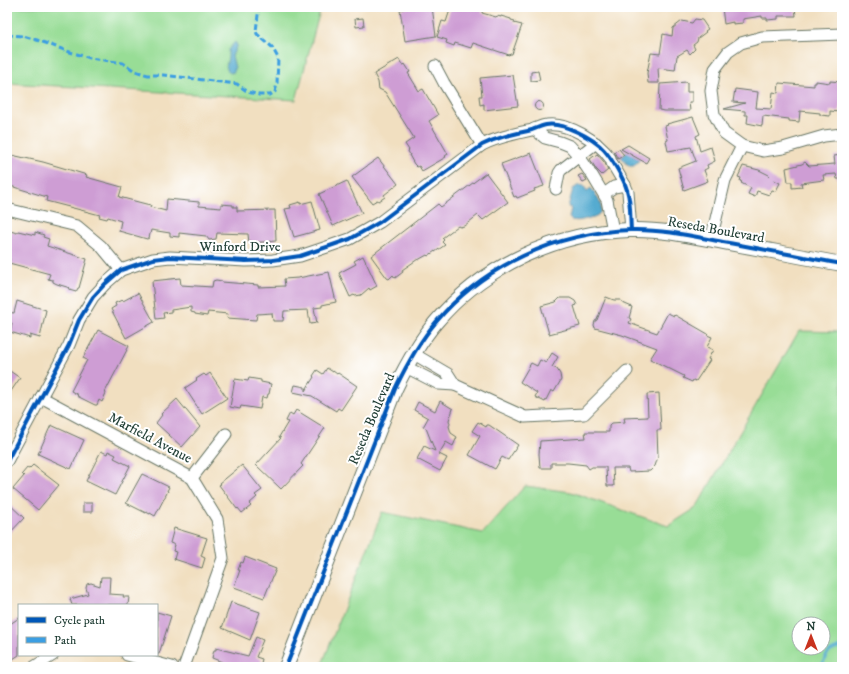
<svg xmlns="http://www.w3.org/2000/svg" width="849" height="674" font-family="'IM FELL DW Pica',serif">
<rect width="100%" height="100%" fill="#fff"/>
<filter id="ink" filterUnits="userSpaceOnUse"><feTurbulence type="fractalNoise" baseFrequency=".025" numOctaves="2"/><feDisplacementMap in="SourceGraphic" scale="8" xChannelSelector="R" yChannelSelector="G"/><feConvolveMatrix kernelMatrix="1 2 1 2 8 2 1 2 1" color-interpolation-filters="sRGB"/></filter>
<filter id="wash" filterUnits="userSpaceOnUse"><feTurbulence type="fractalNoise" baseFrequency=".012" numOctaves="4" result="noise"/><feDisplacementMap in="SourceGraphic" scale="16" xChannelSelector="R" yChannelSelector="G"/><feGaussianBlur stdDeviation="0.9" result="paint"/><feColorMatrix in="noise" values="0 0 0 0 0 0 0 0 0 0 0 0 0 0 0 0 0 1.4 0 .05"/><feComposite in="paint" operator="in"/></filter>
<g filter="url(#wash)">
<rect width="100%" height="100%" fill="#f1dfc0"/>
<!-- green -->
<g fill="#98dd96" stroke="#5c8d65" fill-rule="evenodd">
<polygon points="7,7 321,7 296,100 7,83"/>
<path d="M799,331l43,1v335h-521l61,-155 101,21 42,-47 46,6 97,34 28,-18zM799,624h24v24h-24z"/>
</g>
<!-- water -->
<g fill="#54abd0" stroke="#3a7482">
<path d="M235,42l2,3 -5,11 3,12 -1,4 -4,1c-6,-6 -3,-8 -2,-16 0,-2 0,-4 0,-7z"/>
<polygon points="629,151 634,154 633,156 640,159 634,166 629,166 621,157"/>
<path d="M579,185l5,1 3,5 4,-3c5,7 17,22 5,28 -3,2 -7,2 -10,3 -7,2 -8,2 -15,1l-2,-2 2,-10 -3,-1 5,-18z"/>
</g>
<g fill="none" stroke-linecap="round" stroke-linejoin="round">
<!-- stream -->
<path stroke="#54abd0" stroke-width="3" d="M822,667c3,-13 7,-17 20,-20"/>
</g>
<g id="blocks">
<!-- building -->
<g fill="#ce9dd4">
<polygon points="409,7 432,7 436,36 405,41 400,10"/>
<polygon points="451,7 483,7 482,13 496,17 497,16 501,17 501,16 511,19 511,20 515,21 514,23 522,25 512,54 510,54 509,55 473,43 471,48 455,43 454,46 446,43 447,40 437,37 442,21 446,22"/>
<polygon points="722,7 795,7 796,16 778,16 778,19 767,20 767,18 762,18 762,16 743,19 743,23 733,24 733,22 724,24"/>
<polygon points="363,18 364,26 356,27 355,19"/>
<polygon points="695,19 702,20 708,29 705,31 706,32 698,38 697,42 693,45 695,49 690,54 687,50 677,56 675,70 658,68 659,83 648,83 647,73 651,53 660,54 663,34 672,36 673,28 682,21 692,23"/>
<polygon points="399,59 402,65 405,64 410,72 408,73 419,91 423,89 437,113 438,115 429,121 448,154 445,156 446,157 422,171 419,166 417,167 414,164 409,155 410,155 408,151 409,150 405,144 414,138 385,92 379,89 378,82 374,74"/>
<polygon points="538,71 540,80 531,81 531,72"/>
<polygon points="513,75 518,106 484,110 484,104 480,105 479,96 482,96 480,78"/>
<polygon points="816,81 830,83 830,81 841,82 840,93 842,93 839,112 830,111 830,116 820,115 820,113 800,111 799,122 789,121 789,119 763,116 762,126 747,123 748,115 745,115 745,111 724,109 745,103 733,102 735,89 758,92 756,108 771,109 773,92 778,93 779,83 814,86 814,83 816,83"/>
<polygon points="687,82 687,92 692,92 692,102 689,102 690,111 665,111 659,110 660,84"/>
<circle cx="539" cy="106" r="4.5"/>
<polygon points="693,117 700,134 696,136 700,151 711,147 715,161 707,165 708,168 704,170 708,181 684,190 678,168 696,161 691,147 668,151 666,141 668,140 665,126 668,125 667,124"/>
<polygon points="628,145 649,158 646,163 621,149"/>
<polygon points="619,149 624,155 618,159 614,152"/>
<polygon points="531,153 544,186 534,189 535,191 517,198 516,196 514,197 501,164"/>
<polygon points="7,154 43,162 87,175 86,177 122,187 119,197 146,204 151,205 150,207 166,211 167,199 199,202 199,206 221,208 221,204 233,205 233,207 237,207 237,211 275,210 276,241 249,243 248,234 217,233 216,239 209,240 206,236 179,233 179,237 170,236 170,233 151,230 149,238 147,239 119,231 121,221 108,217 107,219 99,217 100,215 46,201 47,197 7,185"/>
<polygon points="597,154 605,163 608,170 602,175 596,169 590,159"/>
<polygon points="842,155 842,179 837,179 836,174 823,175 824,180 801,183 802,187 792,188 792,182 788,182 786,168 802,164 805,162 809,166 835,164 834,156"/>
<polygon points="378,158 398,184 384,195 385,197 379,201 377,200 372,203 352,177"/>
<polygon points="743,166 759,170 769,175 774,180 780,183 776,191 772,190 769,195 757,191 755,197 748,194 751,188 741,183 742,182 740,181 741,178 738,177"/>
<polygon points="486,173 508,202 483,220 478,215 464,226 460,227 458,226 442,238 444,240 442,242 445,245 435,252 435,251 428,256 427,255 418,260 418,259 402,270 403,272 395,278 393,275 389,279 387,278 371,256 438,204 441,207"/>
<polygon points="582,174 587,180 583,182 578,176"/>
<polygon points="347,181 362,213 333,226 319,194"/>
<polygon points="312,201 320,230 294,237 285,209 291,208 290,205 300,202 300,204"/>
<polygon points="7,230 17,233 18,231 35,235 35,232 44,235 43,237 49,239 47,246 87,259 79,288 78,288 76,292 69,290 70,288 57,284 53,282 53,280 48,279 50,274 9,263 10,259 7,258"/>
<polygon points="363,256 377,286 370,290 369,288 361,295 355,296 354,295 350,297 339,273 356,264 354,261"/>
<polygon points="329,272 336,302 322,305 322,307 314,308 317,323 310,324 308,310 284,311 283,321 273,321 272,313 257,314 256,320 227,318 228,314 208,312 207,316 195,314 195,313 191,312 191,307 171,310 171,312 163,313 164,318 156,319 152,281 180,278 181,285 212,287 213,281 216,280 222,281 222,282 258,285 258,287 285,286 284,279 298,278"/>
<polygon points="138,293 154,322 126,338 111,309 116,306 115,303 122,300 123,301"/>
<polygon points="606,297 614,300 620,300 625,304 632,307 629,318 631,319 629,323 657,333 668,313 674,316 675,315 708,334 707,335 712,337 707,347 713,350 708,359 710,360 696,381 693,380 692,382 683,378 684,376 650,359 657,348 622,335 595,328 594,325 595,321 597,320"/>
<polygon points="560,298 570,298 575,301 577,305 574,306 580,326 549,334 541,306 556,302"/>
<polygon points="17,301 46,310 40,338 30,335 30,338 10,332 12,323 7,321 7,312 14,313"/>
<polygon points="98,330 129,346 105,392 106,393 102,402 99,400 97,405 95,405 77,396 78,395 71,391 87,360 83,358"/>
<polygon points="552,353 558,357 552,367 557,369 560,374 561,380 554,392 551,390 545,402 535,397 537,393 520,382 531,363 537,366 540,360 546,363"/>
<polygon points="327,368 333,372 333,371 337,374 338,373 357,386 341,410 338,408 336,411 312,396 293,392 295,385 305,387 305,391 314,377 313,376 317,370 323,374"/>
<polygon points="7,369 20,378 7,397"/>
<polygon points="210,373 227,398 202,414 185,388 197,380 196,379 204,374 206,376"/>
<polygon points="249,378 261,380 261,382 271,384 269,394 268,394 267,398 262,397 260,409 241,406 240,409 230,407 235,379 248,381"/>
<polygon points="659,393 661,430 657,430 658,457 655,466 650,471 629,472 628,468 613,468 614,486 607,486 606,467 592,467 589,469 586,465 568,463 551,463 551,468 540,468 539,454 540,441 586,438 585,432 609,432 609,426 612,423 625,422 624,418 648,417 647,394"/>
<polygon points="177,399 200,427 182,447 156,423 162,415 161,414"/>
<polygon points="440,401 453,409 449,420 450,424 449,426 451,433 457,437 453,446 446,442 439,454 447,458 440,471 417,459 424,446 435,451 426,428 423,427 428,418 414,410 418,402 435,411"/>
<polygon points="296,410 325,428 301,464 303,466 281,489 256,465 281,438 279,437 288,422 286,421 290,413 293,415"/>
<polygon points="478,422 486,427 487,425 489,425 518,445 508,460 502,457 495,469 469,455 480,436 472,431"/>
<polygon points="51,425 84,440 71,469 38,454"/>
<polygon points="101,451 107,454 108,451 116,455 114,458 130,466 115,495 86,481"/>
<polygon points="33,465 59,485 38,510 13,489 24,476 22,474 27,468 29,469"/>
<polygon points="242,465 262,490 255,495 257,497 249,504 251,506 242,513 238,508 237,509 219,485 221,484 220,483"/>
<polygon points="142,474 169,487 167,491 168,491 155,516 150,513 150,514 146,512 146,513 126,503"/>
<polygon points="7,502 24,518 7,536"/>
<rect x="83" y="503" width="9" height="9"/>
<polygon points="174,528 207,538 201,556 205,558 202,568 174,559 176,552 173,551 175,545 170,543"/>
<polygon points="245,557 276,569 264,598 234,587 240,570 238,570 241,562 243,563"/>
<polygon points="101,577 110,577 109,594 124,595 123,597 129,597 128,605 72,605 70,599 88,594 86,588 87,584 91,583 100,586"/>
<polygon points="231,602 260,612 250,640 222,628"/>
<polygon points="157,612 171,616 159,654 157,654"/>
<polygon points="19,618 19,655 7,663 7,626"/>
<polygon points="256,637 263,640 256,657 262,659 260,667 220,667 222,662 212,658 214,650 216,650 216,648 248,656"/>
</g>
</g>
</g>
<g filter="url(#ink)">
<use href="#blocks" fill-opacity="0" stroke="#687665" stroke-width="1"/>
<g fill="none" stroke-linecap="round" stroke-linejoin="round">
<!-- minor casing -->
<g stroke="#687665" stroke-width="13">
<g id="minor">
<polyline points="842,34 762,37 741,43 728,52 715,69 711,91 714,114 724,133 742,146 763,151 783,148 824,136 842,134"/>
<polyline points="435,66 444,83 482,145"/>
<polyline points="534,129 545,138 560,142 570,146 579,156 589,171"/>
<polyline points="612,163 625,185 628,192 631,230"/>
<polyline points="592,175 607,200 613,231"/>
<polyline points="556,189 559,173 561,170 596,143"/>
<polyline points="604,194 614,187 625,185"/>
<polyline points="7,209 77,226 101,246 121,270"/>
<polyline points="711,240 725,180 742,146"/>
<polyline points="406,367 439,384 455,385 448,374 414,354"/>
<polyline points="455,385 525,417 584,414 627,371"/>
<polyline points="41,397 192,478 217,519 223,558 184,667"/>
<path d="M7,461l62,-116 10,-25 14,-23 12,-13 16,-14 32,-11 17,-2 76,4 27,-1 27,-4 27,-9 23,-8 30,-17 102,-77c16,-8 32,-11 50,-15 5,-2 10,-5 15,-5 21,-3 51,16 63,33"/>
<polyline points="192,478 226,434"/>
<polyline points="127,655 172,667"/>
<polyline points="34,667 53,655"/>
</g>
</g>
<!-- major casing -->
<g stroke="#687665" stroke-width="16">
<path id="major" d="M286,667l109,-278c11,-23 24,-47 41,-67 47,-56 121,-90 194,-92 32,-1 62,6 93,12 40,7 79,15 119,22"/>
</g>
<!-- minor -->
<use href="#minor" stroke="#fff" stroke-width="11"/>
<!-- major -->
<use href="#major" stroke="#fff" stroke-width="14"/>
<!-- quiet -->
<polyline stroke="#3c9ee2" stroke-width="3" stroke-dasharray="6 3" stroke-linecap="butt" points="7,35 23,36 37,40 70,52 90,58 123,63 135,71 148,75 163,75 237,84 248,92 259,95 270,95 275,92 277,84 278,58 272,47 257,34 256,31 259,7"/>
<!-- cycleway casing -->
<g stroke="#fff" stroke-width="6">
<g id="cycleway">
<path d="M7,461l62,-116 10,-25 14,-23 12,-13 16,-14 32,-11 17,-2 76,4 27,-1 27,-4 27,-9 23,-8 30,-17 102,-77c16,-8 32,-11 50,-15 5,-2 9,-4 14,-5 17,-3 47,13 58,25 8,9 20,29 23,40 4,12 3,27 4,40"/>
<path d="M286,667l109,-278c11,-23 24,-47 41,-67 47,-56 121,-90 194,-92 32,-1 62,6 93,12 40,7 79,15 119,22"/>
</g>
</g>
<!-- cycleway -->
<use href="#cycleway" stroke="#0057b8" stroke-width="4"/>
</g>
</g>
<g text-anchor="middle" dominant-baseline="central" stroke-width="4" stroke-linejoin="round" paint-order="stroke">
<!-- street labels -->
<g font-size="14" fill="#1f3d34" stroke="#fff">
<text transform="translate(716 230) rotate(10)">Reseda Boulevard</text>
<text x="240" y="247">Winford Drive</text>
<text transform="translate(372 419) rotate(-67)">Reseda Boulevard</text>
<text transform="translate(150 438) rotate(28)">Marfield Avenue</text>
</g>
</g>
<!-- margin -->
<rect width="849" height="674" fill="none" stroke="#fff" stroke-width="24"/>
<!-- legend -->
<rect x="18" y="604" width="140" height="52" fill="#ffffff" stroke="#a5b1ae"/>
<rect x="26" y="617" width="20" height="6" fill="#0057b8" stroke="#a5b1ae"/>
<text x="54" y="624" font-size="12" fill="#1f3d34">Cycle path</text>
<rect x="26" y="637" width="20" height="6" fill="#3c9ee2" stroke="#a5b1ae"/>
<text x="54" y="644" font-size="12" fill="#1f3d34">Path</text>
<!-- north arrow -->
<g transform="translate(811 636)"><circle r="19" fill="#ffffff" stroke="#a5b1ae"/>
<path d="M0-3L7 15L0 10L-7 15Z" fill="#c8321e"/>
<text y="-6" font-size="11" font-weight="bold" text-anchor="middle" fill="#1f3d34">N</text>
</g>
</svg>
